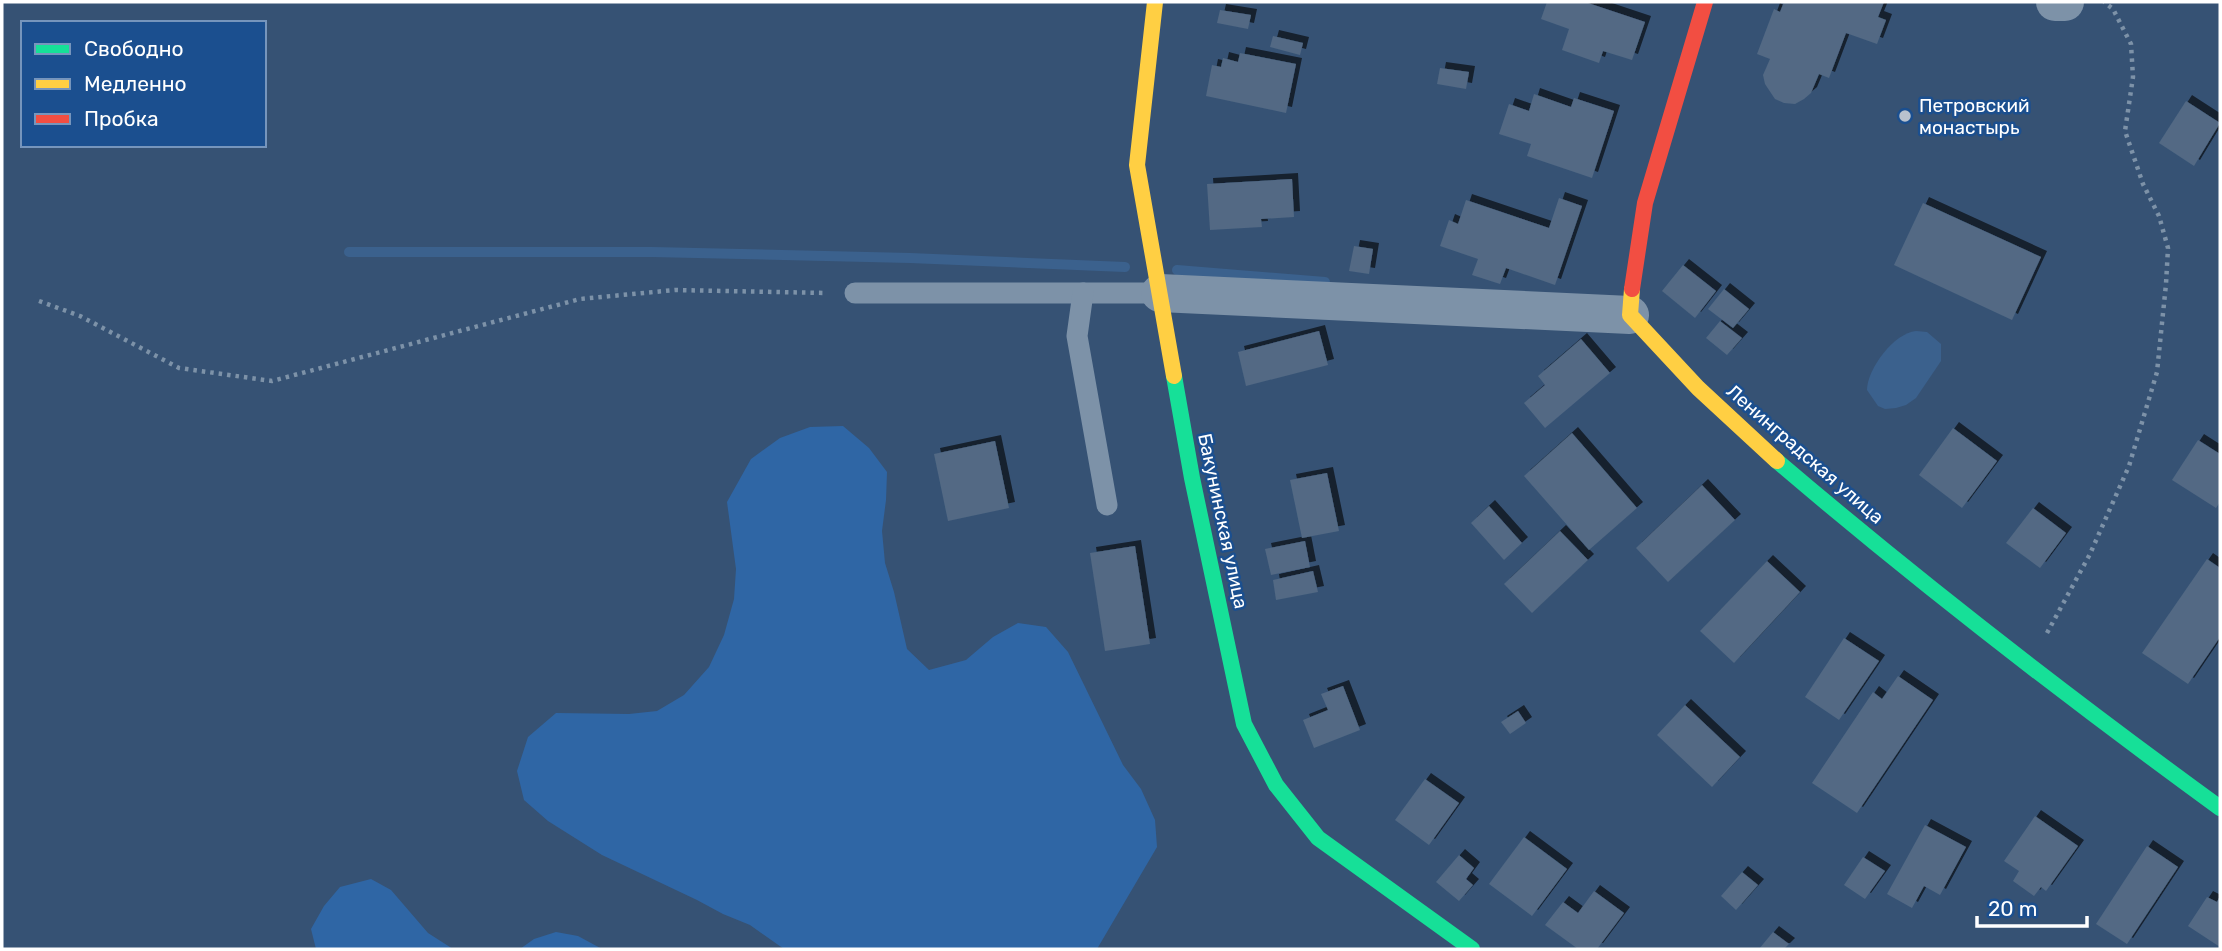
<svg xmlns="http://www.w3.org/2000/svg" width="2222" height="951" font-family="Rubik,sans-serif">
<defs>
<filter id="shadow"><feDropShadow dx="6" dy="-6" stdDeviation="0" flood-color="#0009"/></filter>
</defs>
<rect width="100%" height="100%" fill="#365274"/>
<!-- green -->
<g fill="#2f66a5">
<polygon points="843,426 869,448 887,472 886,500 882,531 885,563 894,592 907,649 929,670 966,660 993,637 1018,623 1046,627 1068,652 1123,765 1141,789 1155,820 1157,847 1097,949 784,949 750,925 723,914 697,900 602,855 548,821 524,800 517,771 528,737 556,713 629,714 657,711 684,695 709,667 724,635 734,599 736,569 727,502 751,459 780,438 810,427"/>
<polygon points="371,879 391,890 428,933 453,949 316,949 311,929 324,906 340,887"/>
<polygon points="556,932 578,936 602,949 520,949 534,939"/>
</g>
<!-- water -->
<path fill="#3b618d" d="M1916,331l11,1 14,12v17l-25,37 -10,7 -10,3 -11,1 -7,-3 -11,-16c0,-21 27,-57 49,-59z"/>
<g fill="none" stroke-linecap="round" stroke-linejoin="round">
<!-- stream -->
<g stroke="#3b618d" stroke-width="10">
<polyline points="349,252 652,252 910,258 1125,267"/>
<polyline points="1177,270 1325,282"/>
</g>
</g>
<!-- building -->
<g fill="#526984" filter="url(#shadow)">
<polygon points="1547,2 1585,2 1645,22 1632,60 1603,51 1599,63 1562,50 1569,29 1541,19"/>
<polygon points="1784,2 1884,2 1878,17 1886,20 1877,44 1846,33 1829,78 1819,74 1811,93 1804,99 1795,104 1784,103 1775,99 1765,84 1763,75 1770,59 1757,54 1774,9 1780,12"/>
<polygon points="1220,10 1251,15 1248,29 1217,23"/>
<polygon points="1273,36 1303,43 1300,55 1270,47"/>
<polygon points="1240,53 1296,64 1286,113 1206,96 1212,65 1221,67 1223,58 1238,62"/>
<polygon points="1440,68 1469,72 1466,89 1437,84"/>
<polygon points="1534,94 1571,107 1574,98 1614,111 1592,178 1527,156 1531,144 1499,134 1509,104 1529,111"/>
<polygon points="2186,101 2220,123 2194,166 2159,143"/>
<polygon points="1292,179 1294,217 1261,219 1262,227 1210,230 1207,184"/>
<polygon points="1559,198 1582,206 1555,285 1506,268 1500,284 1472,275 1478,259 1440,246 1449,220 1458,224 1466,200 1549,228"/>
<polygon points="1923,203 2041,257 2012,320 1894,265"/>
<polygon points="1354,246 1373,249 1369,274 1349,271"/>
<polygon points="1683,265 1716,291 1695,318 1662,291"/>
<polygon points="1724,289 1749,309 1733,328 1708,309"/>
<polygon points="1720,321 1742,338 1727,355 1706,338"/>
<polygon points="1319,331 1328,365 1246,386 1238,352"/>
<polygon points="1581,339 1610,373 1545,428 1524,403 1545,385 1538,376"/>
<polygon points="1953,428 1997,461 1962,508 1919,475"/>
<polygon points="1572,433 1637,508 1589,550 1524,476"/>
<polygon points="2198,440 2220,454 2220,502 2216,508 2172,480"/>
<polygon points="995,441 1009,508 948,521 934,454"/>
<polygon points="1327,473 1339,531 1302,538 1290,480"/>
<polygon points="1702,485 1735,520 1668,582 1636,548"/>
<polygon points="1489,506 1522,543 1504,560 1471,523"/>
<polygon points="2033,508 2066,533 2040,568 2006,543"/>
<polygon points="1560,531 1588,560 1532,613 1504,584"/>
<polygon points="1305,541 1310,567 1271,575 1265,549"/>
<polygon points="1135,546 1150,644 1105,651 1090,553"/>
<polygon points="2207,559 2220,568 2220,637 2188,684 2142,653"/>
<polygon points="1767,561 1800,592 1734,663 1700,631"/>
<polygon points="1313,571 1318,592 1276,600 1273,580"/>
<polygon points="1844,638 1879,661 1839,720 1805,697"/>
<polygon points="1898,676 1933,700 1857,813 1812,783 1873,692 1882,699"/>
<polygon points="1343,686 1360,730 1314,748 1303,720 1328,710 1321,694"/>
<polygon points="1685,705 1740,757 1712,787 1657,735"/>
<polygon points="1518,711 1526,723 1510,734 1501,722"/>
<polygon points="1425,779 1459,803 1429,845 1395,820"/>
<polygon points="2035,816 2078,846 2046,891 2041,887 2034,896 2013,881 2019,871 2004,861"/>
<polygon points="1925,825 1966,847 1940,895 1924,886 1912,908 1887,894"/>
<polygon points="1524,837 1567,869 1532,916 1489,884"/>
<polygon points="2147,846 2178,867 2127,944 2096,924"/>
<polygon points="1459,855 1474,868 1466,879 1473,885 1459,901 1436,882"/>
<polygon points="1863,857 1885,871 1865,899 1844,885"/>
<polygon points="1742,872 1758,885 1736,910 1721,896"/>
<polygon points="1594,891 1624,913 1597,949 1578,949 1545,925 1563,902 1578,913"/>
<polygon points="2220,896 2220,947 2188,926 2207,897 2217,902"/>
<polygon points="1773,932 1789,944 1784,949 1759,949"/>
</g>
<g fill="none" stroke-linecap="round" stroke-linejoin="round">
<!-- path -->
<g stroke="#7d92a8" stroke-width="4.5" stroke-dasharray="3.5 5" stroke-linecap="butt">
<polyline points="39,301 80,316 179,368 272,381 580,299 675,290 826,293"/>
<polyline points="2047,633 2090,554 2129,466 2157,372 2166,284 2168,248 2159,216 2143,184 2125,131 2133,77 2131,44 2113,9 2104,2"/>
</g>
<!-- lane -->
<g stroke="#7d92a8" stroke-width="21">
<polyline points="855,293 1160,293"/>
<polyline points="1083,293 1077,336 1107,505"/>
</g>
<!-- street -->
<g stroke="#7d92a8" stroke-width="38">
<polyline points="2055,2 2065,2"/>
<polyline points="1160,293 1630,315"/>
</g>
<!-- fast -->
<g stroke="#16e098" stroke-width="16">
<polyline points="1174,376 1192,478 1244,724 1276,785 1318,838 1472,949"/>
<path d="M1777,461c143,122 292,237 443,347"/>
</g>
<!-- slow -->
<g stroke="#ffcf43" stroke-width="16">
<polyline points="1155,2 1137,165 1174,376"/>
<polyline points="1632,289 1630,315 1698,388 1777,461"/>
</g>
<!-- jam -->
<polyline stroke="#f24e42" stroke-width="16" points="1632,289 1645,203 1705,2"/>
</g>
<!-- markers -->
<circle fill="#b9c2ce" stroke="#1b4f8f" stroke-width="2.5" cx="1905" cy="116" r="7"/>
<g text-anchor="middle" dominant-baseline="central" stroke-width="5" stroke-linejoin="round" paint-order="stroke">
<!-- poi labels -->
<g font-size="19" fill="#fff" stroke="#1b4f8f" text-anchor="start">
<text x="1919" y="105">Петровский<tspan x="1919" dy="22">монастырь</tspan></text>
</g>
<!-- street labels -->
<g font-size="19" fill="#fff" stroke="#1b4f8f">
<text transform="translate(1805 454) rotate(41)">Ленинградская улица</text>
<text transform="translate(1223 521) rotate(78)">Бакунинская улица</text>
</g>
</g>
<!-- border -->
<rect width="2222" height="951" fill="none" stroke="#ffffff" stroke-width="7"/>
<!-- legend -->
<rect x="21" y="21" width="245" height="126" fill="#1b4f8f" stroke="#7695bc" stroke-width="2"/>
<rect x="35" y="44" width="35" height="10" fill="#16e098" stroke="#7695bc" stroke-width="2"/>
<text x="84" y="56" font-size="21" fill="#ffffff">Свободно</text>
<rect x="35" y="79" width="35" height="10" fill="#ffcf43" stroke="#7695bc" stroke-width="2"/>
<text x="84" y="91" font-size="21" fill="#ffffff">Медленно</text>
<rect x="35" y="114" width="35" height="10" fill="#f24e42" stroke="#7695bc" stroke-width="2"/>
<text x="84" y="126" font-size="21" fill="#ffffff">Пробка</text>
<!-- scale -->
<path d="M1977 916v10h110v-10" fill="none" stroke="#ffffff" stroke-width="3.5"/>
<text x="1988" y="916" font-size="21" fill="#ffffff" stroke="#1b4f8f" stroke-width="5" paint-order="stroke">20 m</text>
</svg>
